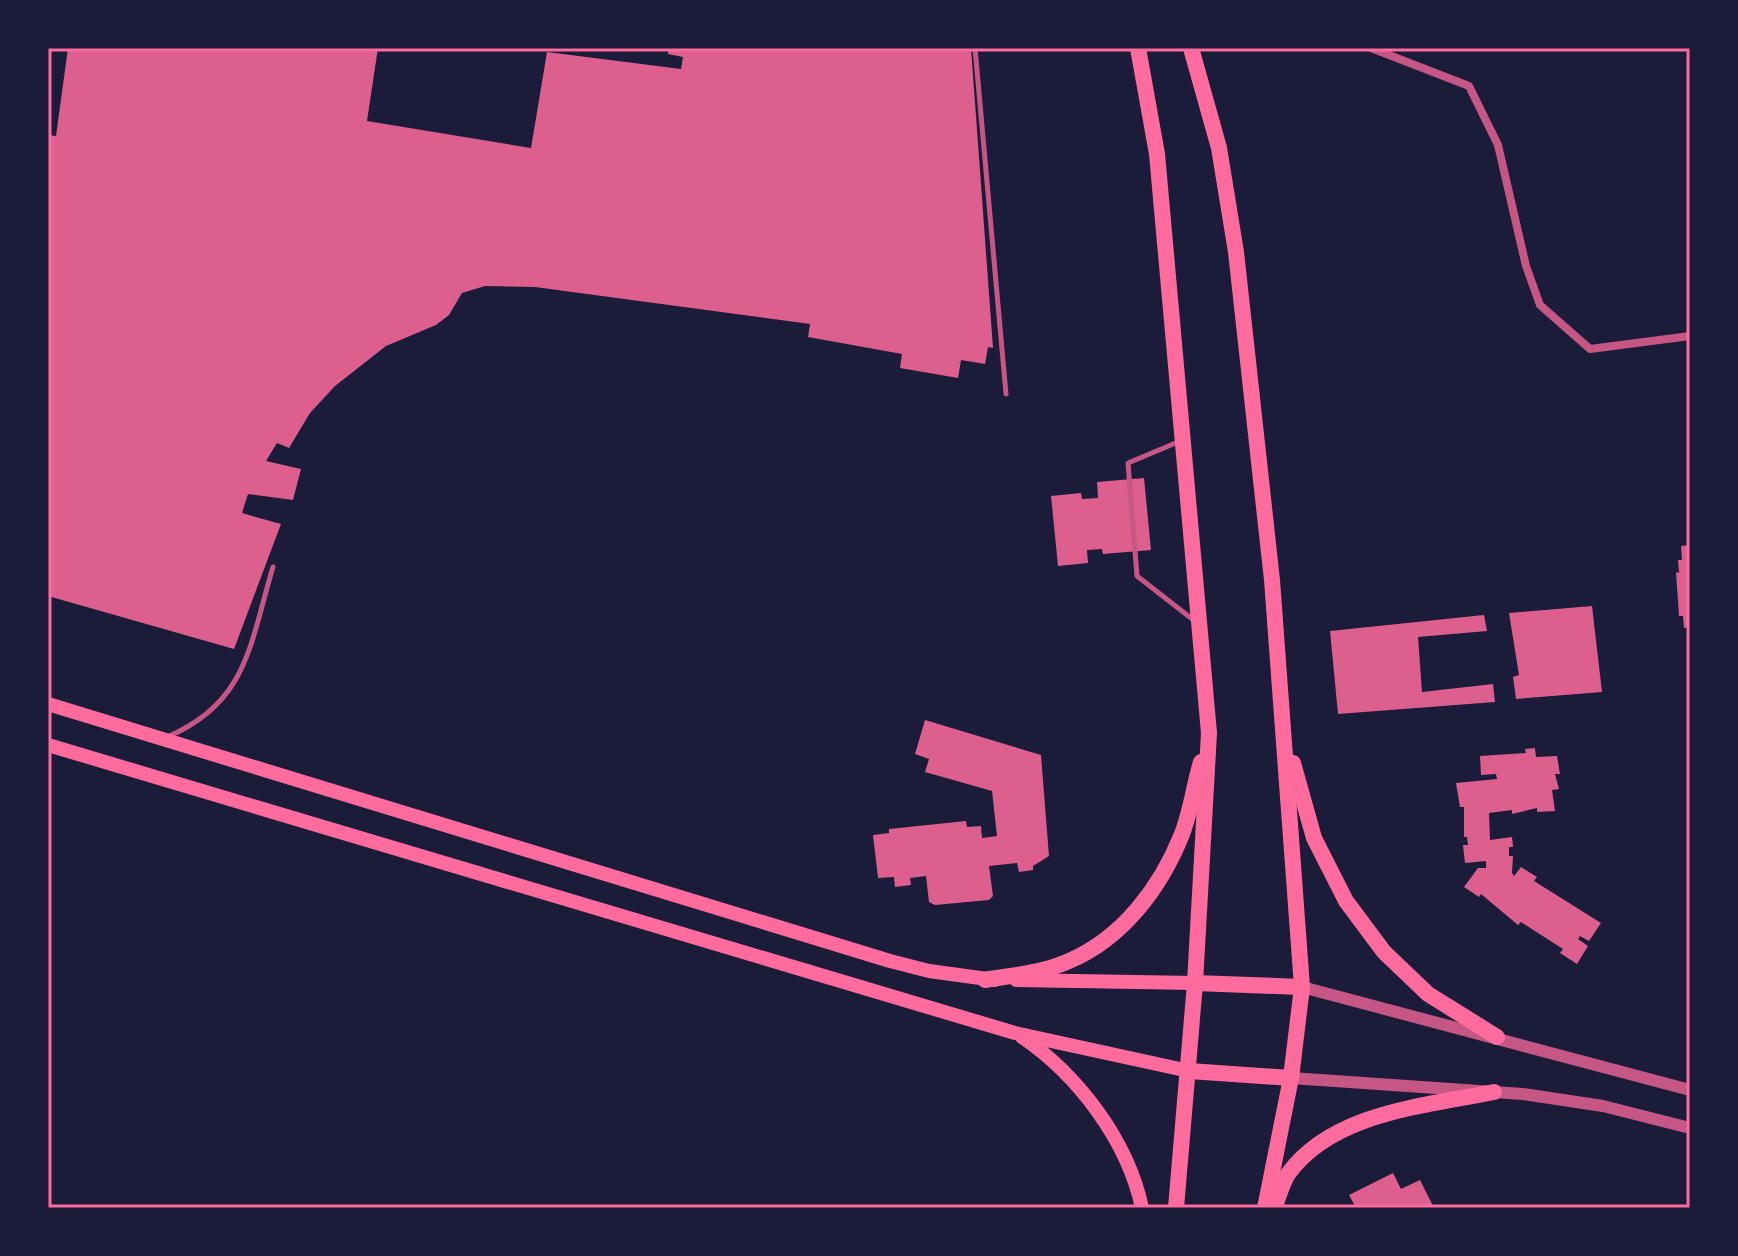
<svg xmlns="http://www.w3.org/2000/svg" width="1738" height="1256" font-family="'Playfair Display',serif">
<rect width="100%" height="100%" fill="#1b1b3a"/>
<!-- building -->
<g fill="#dd5f8e">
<polygon points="68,48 378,48 367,121 531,148 547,52 681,69 683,57 668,54 668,48 971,48 993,348 988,347 985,364 961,360 958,378 900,368 902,354 808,337 810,324 535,287 485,286 462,293 449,315 436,325 386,346 335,386 310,413 289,448 277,443 266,461 301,469 293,500 248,494 242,513 281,524 234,649 48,596 48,135 56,136"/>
<polygon points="1144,478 1151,550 1103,554 1102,549 1087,550 1088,563 1058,566 1051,496 1081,493 1082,499 1098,498 1097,482"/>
<polygon points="1690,545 1690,627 1684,628 1683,616 1679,616 1676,572 1679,573 1678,560 1682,560 1681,546"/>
<polygon points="1592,606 1602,692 1516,699 1513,677 1519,675 1509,613"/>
<polygon points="1484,615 1487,631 1418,637 1422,692 1493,684 1495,702 1338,714 1330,631"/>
<polygon points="925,720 1041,755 1049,856 1033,866 1033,870 1019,872 1017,863 989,866 993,896 989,900 935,905 929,902 926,876 910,878 911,885 895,887 894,877 878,878 873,835 889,833 889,829 966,821 967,827 981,826 982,838 997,836 992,791 925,772 929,759 915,754"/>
<polygon points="1535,748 1536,757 1557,756 1560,774 1555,774 1559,789 1552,790 1555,811 1537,812 1537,808 1512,814 1512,810 1489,813 1490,840 1512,837 1513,847 1509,847 1509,856 1513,856 1512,873 1514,876 1521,867 1537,877 1534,881 1601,923 1589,941 1580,936 1578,939 1588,946 1577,964 1560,953 1563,949 1521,922 1518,925 1481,894 1479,897 1464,887 1478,868 1486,868 1486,861 1465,863 1463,845 1468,845 1467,837 1464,837 1464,807 1460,807 1456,783 1497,779 1496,774 1481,775 1480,756 1526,753 1525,749"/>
<polygon points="1393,1173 1401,1189 1420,1180 1434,1208 1356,1208 1349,1195"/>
</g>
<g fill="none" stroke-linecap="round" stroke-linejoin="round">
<!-- service -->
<g stroke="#c65784" stroke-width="5">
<polyline points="975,48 1006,394"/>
<polyline points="1178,442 1128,463 1137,576 1196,622"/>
<path d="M167,737c81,-34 83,-94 106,-170"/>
</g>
<!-- minor -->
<polyline stroke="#c65784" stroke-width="8" points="1371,48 1469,86 1498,145 1526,266 1540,305 1590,349 1690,336"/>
<!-- tertiary -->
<g stroke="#c65784" stroke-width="12">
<polyline points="1302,987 1690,1090"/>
<polyline points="1291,1078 1523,1094 1603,1106 1690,1128"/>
</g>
<!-- secondary -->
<g stroke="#ff6b9d" stroke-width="14">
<polyline points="48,704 890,961 929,971 995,980"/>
<polyline points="48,745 1015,1033 1189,1071"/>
<polyline points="1016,980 1195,983"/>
<path d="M1022,1037c56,38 106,104 120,171"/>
</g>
<!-- primary -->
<g stroke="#ff6b9d" stroke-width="16">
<polyline points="1138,48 1157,154 1209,733 1195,983 1176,1208"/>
<polyline points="1191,48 1219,148 1236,252 1272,580 1302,987 1291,1078 1265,1208"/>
<polyline points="1293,763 1314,838 1346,901 1384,952 1428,994 1497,1037"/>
<path d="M985,980c28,-5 58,-7 84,-19 54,-23 92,-74 113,-127 9,-23 12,-49 19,-72"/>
<polyline points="1195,983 1302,987"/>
<polyline points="1189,1071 1291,1078"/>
<path d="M1274,1208c5,-11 8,-25 14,-34 45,-62 138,-68 206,-82"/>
</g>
</g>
<!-- border -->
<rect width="1738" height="1256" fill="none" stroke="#1b1b3a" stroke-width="100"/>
<rect x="50" y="50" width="1638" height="1156" fill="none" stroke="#ff6b9d" stroke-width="3"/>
</svg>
